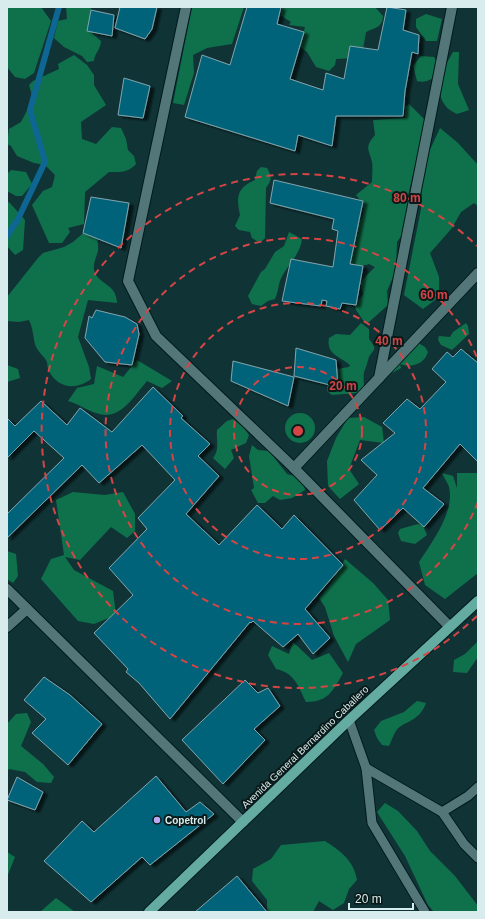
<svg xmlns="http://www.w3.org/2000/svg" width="485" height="919" font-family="Helvetica,sans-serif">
<defs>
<filter id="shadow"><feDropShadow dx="4.5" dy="2.5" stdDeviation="1" flood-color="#0009"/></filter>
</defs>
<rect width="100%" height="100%" fill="#103436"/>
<!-- forest -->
<g fill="#0f714c">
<polygon points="7,7 41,7 51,21 34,73 25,79 15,77 7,67"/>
<path d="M66,7h25v19l3,9 7,6c0,8 -7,13 -7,20l-7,1 -5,-6 -18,-9 -10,-9 4,-17 9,-2z"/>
<polygon points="192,7 244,7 232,44 207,48 193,55 194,73 184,105 173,103"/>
<path d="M283,7h92l8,9c-1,12 -7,11 -17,16l-3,17 -8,9 -19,1 -1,6 -6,6 -13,-4 -9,-15 -7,-5 5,-20 -16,-2 2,-3 -11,-7z"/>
<polygon points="426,14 442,19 437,41 426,41 416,27 416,19"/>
<path d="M453,52h6l-1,32 11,26 -12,4c-4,-2 -10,-5 -12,-9 -12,-16 -1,-38 8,-53z"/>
<path d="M74,55l13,10 7,10v10l12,20 -25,17 1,17 14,5 16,-17 9,1 5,11 2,11 6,6 2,8c-8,9 -16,8 -27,8l-24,20 -1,32 -16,4 2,4 -8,11h-13l-17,-38 11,-14 9,-4 3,-12 -10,-10 -11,-2 -17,-7 -6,-10 -4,-2 2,-15 12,-7 12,-23 -4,-14 4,-4 26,-12 -1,-5z"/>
<path d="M421,56l13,1 3,5 -1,14c-6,4 -11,7 -19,5l-4,-15z"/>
<path d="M409,104l17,17 -2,27 -7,10 -10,42 3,5 -6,27 -7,10 -1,28 -9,21 1,14 -19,17 -4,1 -9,-13 -1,-5 8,-11 -3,-12 15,-15 -6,-3c-9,3 -16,2 -23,-5 2,-9 4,-19 8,-27 7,-15 16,-21 2,-37l16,-13c0,-6 1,-15 0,-20 -3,-13 -8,-14 3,-27l-2,-15 32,-2v-11z"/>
<polygon points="440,128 458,143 478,165 478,206 474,203 461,212 452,228 430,253 439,277 439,297 423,309 404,295 421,209 422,184 429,152"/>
<path d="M261,167l6,1c5,8 5,12 -1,20l-1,50 -5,5 -8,-5 -2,-6 -11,-2 -4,-4 5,-11c-4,-19 -3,-27 15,-35l2,-9z"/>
<polygon points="11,170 26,172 32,184 22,196 16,196 7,191 7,174"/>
<polygon points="9,202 25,220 23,250 15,255 7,246 7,203"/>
<path d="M88,229l9,3c-1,6 2,13 1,19 -2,7 -7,16 -2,24 8,11 20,10 21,28l-29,-3 -10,37 11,30 2,12c-14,11 -33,10 -42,-8 -2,-3 -1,-8 -3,-11 -4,-6 -9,-9 -11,-16 -2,-8 -2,-16 -6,-24l-10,2 -12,-1v-24l31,-39 5,-5 21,-6 9,-5z"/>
<path d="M289,232l13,7c-2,18 -18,28 -23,45 -1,6 -2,10 -4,15l-7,2 -7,5 -9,-2 -4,-8 13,-24 4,-3 10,-17 9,-6z"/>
<path d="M361,323l8,6v10c9,12 5,9 0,18 -1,3 -3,11 -5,15 -1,5 0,11 0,16l-7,5 -25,2 -5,-4v-9l10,-13 12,-2 1,-2c-10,-9 -24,-10 -21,-27l7,-4 14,1z"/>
<polygon points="466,323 468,326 469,334 452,350 441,345 438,340 439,336 450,337 453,332"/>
<path d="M418,343l7,4 3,5c-4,13 -18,16 -28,12l1,4 -7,4 -15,6z"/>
<path d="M137,360l35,21 -10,7 -15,-7c-14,16 -27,41 -51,32 -10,-3 -17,-9 -28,-12l9,-13 17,-4 3,-18 26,11z"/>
<polygon points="7,365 18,369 20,378 7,382"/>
<circle cx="300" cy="428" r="15"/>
<polygon points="364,417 382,427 384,443 360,440 349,469 359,484 340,499 328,486 327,461 336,438 348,418"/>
<path d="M233,419l10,8 6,8 -3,8 -15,7 3,8 -9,11 -12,-11c7,-8 3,-19 4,-28l10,-9z"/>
<path d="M252,445l6,5 11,1 18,23c13,4 16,0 18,16l-13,8 -12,2 -7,-4 -8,7h-7l-7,-13 3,-2 -5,-32z"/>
<path d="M442,473l11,3 4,12v-15h21v100l-33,26 -20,-14 -6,-23c13,-20 36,-50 30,-75 -1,-4 -5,-9 -7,-14z"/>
<polygon points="73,492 105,495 123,492 135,514 135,531 127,538 111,527 80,560 65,557 74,570 113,591 116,615 94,624 78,621 41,579 51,559 64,555 56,500"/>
<polygon points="418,524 423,526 427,535 415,544 401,541 398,533 400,529"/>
<polygon points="7,551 16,554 18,576 13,583 7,579"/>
<polygon points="345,559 373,583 388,600 390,620 356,644 348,662 334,636 325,607 319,598 331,583"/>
<polygon points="478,641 478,657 467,673 453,672 454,660 465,654"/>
<path d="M293,642l19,18 17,-7 14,20c-10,17 -14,29 -37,29 -8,-16 -11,-29 -30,-33l-8,-14 4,-9 17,8z"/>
<path d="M417,701l9,2c-7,20 -24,18 -30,28 -3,4 -5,11 -7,15l-7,-1 -5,-7 -3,-8 7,-9 23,-9z"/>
<polygon points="27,713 31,722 21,746 43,764 54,777 51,783 37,782 25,772 9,769 7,772 7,724 16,714"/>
<polygon points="385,803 398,811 417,831 430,851 455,876 478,906 478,912 434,912 428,905 405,856 377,812"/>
<path d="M325,841c16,10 29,20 32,39l-8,9 -5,14 -11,7 -14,-9 -6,11h-46v-12l-15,-19 1,-12 18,-10 10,-14z"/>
<polygon points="7,852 15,857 7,877"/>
<polygon points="56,898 75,912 40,912"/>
</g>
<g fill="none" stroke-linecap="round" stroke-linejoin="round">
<!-- stream -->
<polyline stroke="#0e6693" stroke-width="6" points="7,236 18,219 45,162 30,110 59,7"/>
</g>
<!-- building -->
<g fill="#056479" stroke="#81a4ae" filter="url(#shadow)">
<polygon points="120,7 157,7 152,29 145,39 115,28"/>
<polygon points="247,7 281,7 277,24 304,32 290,79 323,90 326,73 344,79 350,46 378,50 387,7 406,10 403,30 419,35 418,54 412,52 405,91 403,116 336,116 332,146 298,135 295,151 185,117 202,55 230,65"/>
<polygon points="91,10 114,15 112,36 87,31"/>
<polygon points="124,78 150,86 143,118 118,115"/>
<polygon points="274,180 363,201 350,264 363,266 356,305 342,303 340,309 326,306 327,301 322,300 321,306 282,301 291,259 333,267 338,231 332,229 334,219 270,203"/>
<polygon points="91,197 129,203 121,248 83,233"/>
<polygon points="96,310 125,317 137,324 139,334 132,365 105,362 85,338 89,316 92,318"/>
<polygon points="296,348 336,360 338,387 294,376"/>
<polygon points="461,349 478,363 478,462 460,444 423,488 444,504 424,527 403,508 380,530 354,500 377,475 361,460 395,433 383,423 407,399 420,409 446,382 432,369 447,352 453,357"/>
<polygon points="233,361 294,377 288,406 231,381"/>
<polygon points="153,387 183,416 181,418 210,444 198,456 219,476 186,514 219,545 257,505 282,529 294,515 343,565 305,609 330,638 313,654 298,634 283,647 253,621 251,623 250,622 170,719 139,683 126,672 128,669 94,633 133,595 109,568 147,529 138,518 175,480 142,445 99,483 82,465 7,538 7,514 64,458 34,431 7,458 7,418 15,426 41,401 67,425 80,408 112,432"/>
<polygon points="44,677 70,695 102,724 68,765 32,733 46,719 24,700"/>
<polygon points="245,680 258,693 268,688 280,706 254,729 265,740 223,784 182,740"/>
<polygon points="156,776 186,812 200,802 214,814 150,865 142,857 91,902 44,861 82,821 94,832"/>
<polygon points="17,777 43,792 35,810 7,800"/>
<polygon points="237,876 267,912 195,912"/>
</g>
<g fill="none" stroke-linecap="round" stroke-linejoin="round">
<!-- lane casing -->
<g stroke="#011a1c" stroke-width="11">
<g id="lane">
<polyline points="349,720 366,768 372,823 425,912"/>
<polyline points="366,768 442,812 468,796 478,787"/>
<polyline points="442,812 464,844 478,858"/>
</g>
</g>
<!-- street casing -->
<g stroke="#011a1c" stroke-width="12">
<g id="street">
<polyline points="186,7 128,281 156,336 294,468 450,627"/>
<polyline points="379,378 452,7"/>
<polyline points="294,468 478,273"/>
<polyline points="7,589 243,822"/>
<polyline points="7,627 27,609"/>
</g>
</g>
<!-- primary casing -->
<g stroke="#011a1c" stroke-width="12">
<polyline id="primary" points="149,912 349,720 478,601"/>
</g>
<!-- lane -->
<use href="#lane" stroke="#537778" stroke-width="9"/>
<!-- street -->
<use href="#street" stroke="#537778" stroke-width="10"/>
<!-- primary -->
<use href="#primary" stroke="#64aba1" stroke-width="10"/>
</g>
<!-- distance rings -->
<g fill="none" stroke="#d64546" stroke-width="2" stroke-dasharray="7 5">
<circle cx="298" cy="431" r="64"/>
<circle cx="298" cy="431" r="128"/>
<path d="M478 502A193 193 0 1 1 478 360"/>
<path d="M477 616A257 257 0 1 1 477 246"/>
</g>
<!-- markers -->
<circle fill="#bea9f4" stroke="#0a1919" stroke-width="1.5" cx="157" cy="820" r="4"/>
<g text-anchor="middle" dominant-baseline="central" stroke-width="4" stroke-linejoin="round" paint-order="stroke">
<!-- street labels -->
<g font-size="10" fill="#d9eced" stroke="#0a1919">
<text transform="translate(305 747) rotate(-44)">Avenida General Bernardino Caballero</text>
</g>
<!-- poi labels -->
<g font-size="10" font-weight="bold" fill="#d9eced" stroke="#0a1919" text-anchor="start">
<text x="165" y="820">Copetrol</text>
</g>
</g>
<circle cx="298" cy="431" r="6" fill="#d64546" stroke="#0a1919" stroke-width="2"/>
<g font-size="12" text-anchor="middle" font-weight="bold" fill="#d64546" stroke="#0a1919" stroke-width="4" stroke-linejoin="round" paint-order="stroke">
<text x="407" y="202">80 m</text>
<text x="434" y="299">60 m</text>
<text x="389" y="345">40 m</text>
<text x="343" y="390">20 m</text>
</g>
<!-- border -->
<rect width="485" height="919" fill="none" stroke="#d9eced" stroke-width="16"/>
<!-- scale -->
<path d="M349 903v6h64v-6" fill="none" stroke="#d9eced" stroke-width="2"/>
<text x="355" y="903" font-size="12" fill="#d9eced" stroke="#0a1919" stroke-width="3" paint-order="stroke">20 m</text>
</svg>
